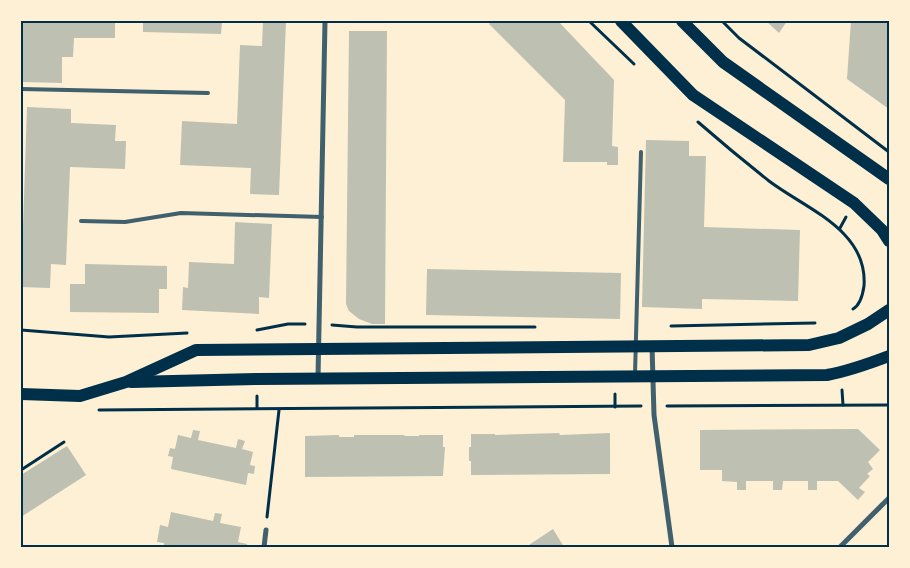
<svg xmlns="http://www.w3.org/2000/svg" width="910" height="568" font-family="'Work Sans',sans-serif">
<rect width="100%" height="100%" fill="#fdf0d5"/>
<!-- building -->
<g fill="#bec0b2">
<polygon points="21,21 115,21 115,38 74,38 73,57 62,57 62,83 21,82"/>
<polygon points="143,21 222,21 221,34 143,32"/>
<polygon points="263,21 286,21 279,195 250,194 251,168 180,165 182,121 237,124 240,45 262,46"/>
<polygon points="491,21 558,21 614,80 612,146 618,147 618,165 607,165 607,162 563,162 565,100 489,24"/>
<polygon points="766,21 787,21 779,33"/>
<polygon points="851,21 889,21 889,109 847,79"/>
<polygon points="349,31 387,31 385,324 372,324 359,319 349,311 346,304"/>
<polygon points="27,107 71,109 71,123 116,125 115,141 126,141 125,169 70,167 66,265 51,264 50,288 21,287"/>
<polygon points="646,140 689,141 689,156 706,156 704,227 800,230 798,301 702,299 702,309 642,307"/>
<polygon points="235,222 272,224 269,298 259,297 259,314 182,310 183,287 188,288 189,262 234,264"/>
<polygon points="85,264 167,266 167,289 159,289 159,313 70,312 70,284 85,284"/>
<polygon points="427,269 621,273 620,319 426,315"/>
<polygon points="858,429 880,450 868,462 873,469 867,474 870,476 859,488 865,492 858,500 838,481 817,481 817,490 808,490 808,481 783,481 782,490 773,490 773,481 746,481 746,490 737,490 737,482 722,481 722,470 700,470 700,430"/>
<polygon points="193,430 200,431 198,440 236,448 238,439 245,441 242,449 253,452 250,465 255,466 254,474 248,473 246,485 171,469 173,457 168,456 170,448 175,449 178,435 191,438"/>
<polygon points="559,433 560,435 610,433 610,474 471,475 471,461 469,461 469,447 471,447 471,434 495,434 495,435"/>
<polygon points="339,435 339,437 354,437 354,435 404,435 405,436 419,436 419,435 443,435 443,447 445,447 443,476 305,477 305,436"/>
<polygon points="67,446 86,475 21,517 21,475"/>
<polygon points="171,512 213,521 215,513 222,514 220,523 241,527 238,542 247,544 246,547 164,547 164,543 157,542 160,525 168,527"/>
<polygon points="553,529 564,547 526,547"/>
</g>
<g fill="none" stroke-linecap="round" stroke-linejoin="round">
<!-- path -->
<g stroke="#003049" stroke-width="3">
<polyline points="589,21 634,64"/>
<polyline points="722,21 739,38 889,152"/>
<path d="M698,122c23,20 47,40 71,59 37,28 99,49 95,105 -1,7 -4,19 -11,23"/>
<polyline points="840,228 846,217"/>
<polyline points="332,325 357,327 535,327"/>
<polyline points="671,326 815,323"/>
<polyline points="21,330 109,337 187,333"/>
<polyline points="257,330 288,324 305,324"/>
<polyline points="842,390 843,405"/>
<polyline points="257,396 257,408"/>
<polyline points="667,406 889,405"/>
<polyline points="615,407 615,394"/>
<polyline points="99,410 641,406"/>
<polyline points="21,470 64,442"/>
<polyline points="267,517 279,410"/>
</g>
<!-- service -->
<g stroke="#3f606c" stroke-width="4">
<polyline points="21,89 208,93"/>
<polyline points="81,221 125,222 181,213 322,217"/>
<polyline points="635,374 641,152"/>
</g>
<!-- minor -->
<g stroke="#3f606c" stroke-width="5">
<polyline points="652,346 654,415 672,547"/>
<polyline points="318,378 325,21"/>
<polyline points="264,547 266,530"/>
<polyline points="840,547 889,498"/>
</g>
<!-- primary -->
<g stroke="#003049" stroke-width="12">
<polyline points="621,21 693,95 854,203 882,230 889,241"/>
<polyline points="682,21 723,62 889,179"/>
<path d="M131,382l126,-3 570,-4c22,-4 41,-11 62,-19"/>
<polyline points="21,394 80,396 126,382 196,350 809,345 839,338 868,324 889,310"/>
</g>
</g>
<!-- border -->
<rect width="910" height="568" fill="none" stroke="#fdf0d5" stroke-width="45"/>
<rect x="22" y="22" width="866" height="524" fill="none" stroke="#003049" stroke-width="2"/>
</svg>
